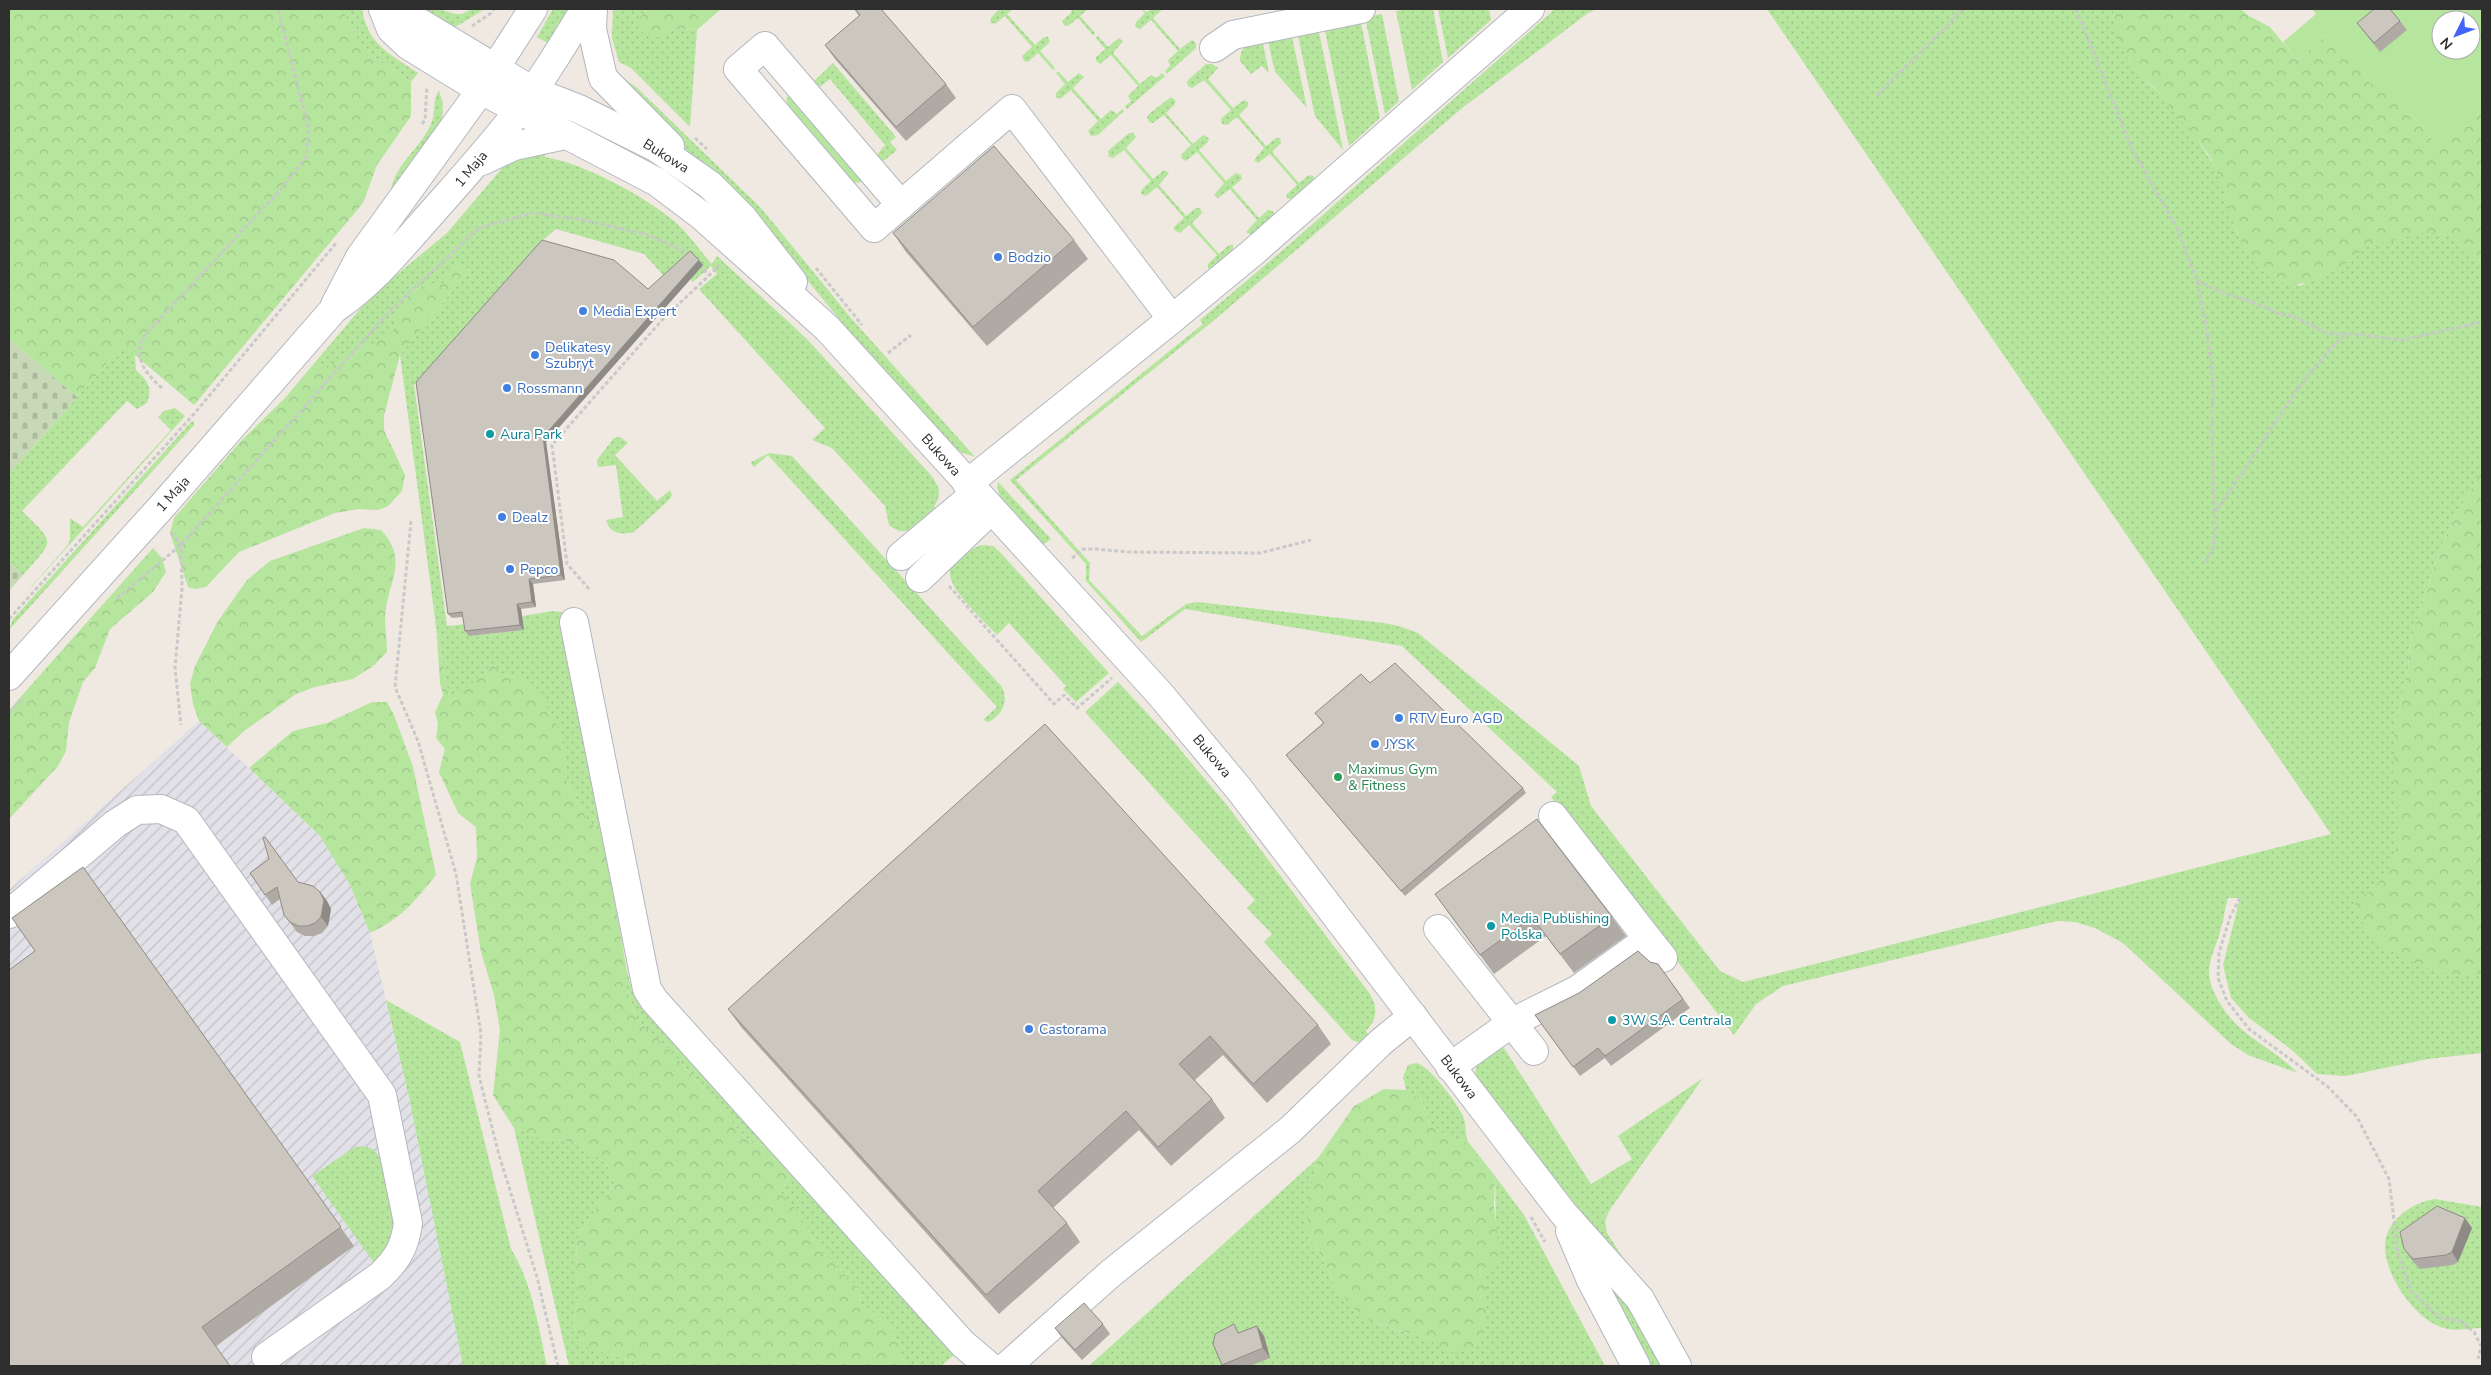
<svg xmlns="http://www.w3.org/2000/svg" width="2491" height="1375" font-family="'Nunito Sans',sans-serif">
<defs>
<pattern id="industrial-furrows" width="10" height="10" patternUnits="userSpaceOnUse" patternTransform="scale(1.25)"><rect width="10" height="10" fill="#e3e1e8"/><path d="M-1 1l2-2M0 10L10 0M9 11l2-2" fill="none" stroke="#c3c1c7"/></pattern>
<pattern id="grass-dots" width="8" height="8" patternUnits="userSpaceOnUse" patternTransform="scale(1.25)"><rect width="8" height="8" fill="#b6e59e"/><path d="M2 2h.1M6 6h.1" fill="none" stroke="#9dc588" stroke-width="1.8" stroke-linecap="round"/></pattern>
<pattern id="forest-crowns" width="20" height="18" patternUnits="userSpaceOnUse" patternTransform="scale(1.25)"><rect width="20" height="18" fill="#b6e59e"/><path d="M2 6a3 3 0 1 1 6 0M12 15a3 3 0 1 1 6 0" fill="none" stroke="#9dc588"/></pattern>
<pattern id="cemetery-stones" width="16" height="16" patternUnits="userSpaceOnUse" patternTransform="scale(1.25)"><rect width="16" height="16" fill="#c8d9b8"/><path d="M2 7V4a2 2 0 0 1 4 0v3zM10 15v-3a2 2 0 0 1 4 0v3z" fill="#acbb9e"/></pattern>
</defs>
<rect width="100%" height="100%" fill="#efe9e1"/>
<!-- industrial -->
<polygon fill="url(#industrial-furrows)" points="199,721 320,836 350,885 370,933 409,1097 463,1366 9,1366 9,890"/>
<!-- grass -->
<g fill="url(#grass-dots)">
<path d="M344,9h18c5,35 29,46 56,64l-7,9c-30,-20 -59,-36 -67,-73z"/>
<polygon points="413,9 439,9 455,14 462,14 472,9 485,9 449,31"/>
<polygon points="553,9 572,9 551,45 537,37"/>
<polygon points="613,9 648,9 640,17 654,38 674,29 697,30 690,127 631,68 619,62 612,38"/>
<polygon points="999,9 1013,9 1007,14 1035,45 1044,37 1048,37 1050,42 1040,51 1055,68 1053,70 1038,53 1028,62 1024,61 1022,56 1032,47 1005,16 995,24 990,22 991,18"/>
<polygon points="1070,9 1088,9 1080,16 1095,33 1093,35 1078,18 1068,26 1065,26 1062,21 1072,12"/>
<polygon points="1141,9 1147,12 1151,9 1163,9 1153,18 1180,49 1192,40 1196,43 1196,48 1167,74 1165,71 1170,66 1168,60 1178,51 1151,20 1140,29 1135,26 1136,22 1145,13"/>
<polygon points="1407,9 1433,9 1443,62 1412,90 1396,11"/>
<polygon points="1438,9 1489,9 1491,20 1448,58"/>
<path d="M1555,9h42l-9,4 -127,96 -249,213 -196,158 74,83 -1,17 53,56 44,-32 11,-2 187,21 15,3 19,7 161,133 12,40 129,165 23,11 588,-148 -564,-825h346l1,13 15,39 16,20 13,10 39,47 21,34 19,60 12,22 51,32 70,-41 49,-13h15l15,4 15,7 18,20v208l-27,46 -15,32 -30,93 -2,26 -13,61 5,98 -4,26 -9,20 95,33v147l-54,6 -82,17 -29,-2 -25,-24 -43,-32 -18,-20 -8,-33 17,-67h-12c-3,10 -4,20 -7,30 -3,15 -12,29 -12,44 0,21 21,49 37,61 18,14 36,24 52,40l-50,-18 -17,-11 -108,-101 -28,-15 -20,-6 -18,-1 -274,65 -27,18 -22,31 -183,-238 6,-5 -155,-146 -217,-37 -44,33 -55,-61v-17l-76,-84 193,-156 -3,-4 90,-76z"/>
<polygon points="1382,14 1399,101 1385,114 1365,17"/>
<polygon points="1360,18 1380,118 1349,146 1324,26"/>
<polygon points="1318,27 1343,150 1315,116 1297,31"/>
<polygon points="1291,32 1307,108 1275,72 1267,37"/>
<polygon points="1098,36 1108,47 1119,38 1123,41 1113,53 1140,84 1151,75 1157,78 1162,73 1165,76 1127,109 1125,106 1131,101 1128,96 1138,86 1111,55 1100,64 1096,61 1096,57 1105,49 1096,38"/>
<path d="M1262,38l7,35 -7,-7 -11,8 -11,-13c0,-15 9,-19 22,-23z"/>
<polygon points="833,63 896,137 890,142 897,150 885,160 879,162 876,156 885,145 830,79 821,86 814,87 812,83"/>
<polygon points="1206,64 1212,64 1218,68 1208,79 1233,108 1244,100 1248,102 1248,106 1239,115 1266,146 1276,138 1280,138 1281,143 1272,152 1299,183 1309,175 1314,176 1312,184 1293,199 1287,198 1286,195 1297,185 1270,154 1258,163 1254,160 1264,148 1237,117 1227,125 1222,124 1221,119 1231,110 1204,80 1192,88 1188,86 1187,81"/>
<polygon points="1058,71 1068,82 1079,73 1084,77 1073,88 1101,119 1111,110 1117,114 1122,109 1124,111 1098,135 1091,136 1088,131 1098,121 1071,90 1060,99 1056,97 1056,93 1065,84 1056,73"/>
<polygon points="622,77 636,87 761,208 851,318 975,457 955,450 873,360 756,218 615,82"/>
<path d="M439,90l4,15 -1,17 -52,76c2,-34 29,-46 41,-74 5,-11 1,-23 8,-34z"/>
<polygon points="1171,97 1175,100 1175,104 1166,113 1193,144 1203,135 1209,138 1208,142 1199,150 1226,181 1236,173 1241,175 1242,179 1232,187 1259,218 1268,210 1273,211 1274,216 1256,234 1251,235 1246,232 1257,220 1230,189 1218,198 1214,195 1224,183 1197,152 1186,161 1181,158 1182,154 1191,145 1164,115 1153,123 1149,122 1147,117 1150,113"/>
<polygon points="1129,133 1133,133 1136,137 1126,148 1153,179 1164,170 1169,173 1159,185 1186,216 1196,208 1200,208 1202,213 1192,223 1219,254 1229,245 1233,245 1233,254 1212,269 1208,268 1208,264 1217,255 1189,225 1180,233 1174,230 1174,227 1184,218 1157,187 1146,196 1141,194 1142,189 1151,181 1124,150 1113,158 1109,157 1108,151"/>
<path d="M545,147v10c38,6 99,39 129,64 14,12 26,30 38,43l5,-8 89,82 123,135c8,10 15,20 5,33l7,6c-16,11 -34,29 -52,13l-4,-19 -53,-58 -20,-8 13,-12 -126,-139 18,-15 -6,-8 -18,16 -15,-16 -13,11 -21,-23 -88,-25 -12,10 -130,146 33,241 20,-2 2,12 55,-6 -2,-14 31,-5 9,1 41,222 -17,-16 -19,-36 -6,-49 -42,-56 -16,-2 -10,-10 -43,38 -14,-77 -36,-271 70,-86 -20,3 -6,12 -16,-1 -16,8 -19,40 -20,14 -14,3 -12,15 -5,-2 -13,5h-17l59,-70 76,-63 62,-73z"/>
<path d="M123,345l12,10 1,15c11,10 17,17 11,33l-10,6 -10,-8 -105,110c34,34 33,27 1,64l-14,-13v-88z"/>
<polygon points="175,408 185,416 9,612 68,545 70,539 70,518 83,527 171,430 158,417 164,411"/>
<polygon points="192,421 195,424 9,630 13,619"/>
<path d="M620,437l8,6 -13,12 42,46 13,-11 2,5 -2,4 -36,33c-13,3 -24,2 -28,-12l17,-3 -7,-52 -18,2 -1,-7 17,-22z"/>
<path d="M769,453l23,3 209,230c9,14 1,30 -13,36l-5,-2 14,-13 -229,-252 -14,12 -2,-2 -1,-3z"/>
<path d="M998,482l53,57 -7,5c-14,-13 -51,-42 -46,-62z"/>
<path d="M981,545l12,1 6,5 110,122 -33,29 -13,-13 3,-3 -57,-63 -12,12c-11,-11 -22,-22 -32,-34 -26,-30 -17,-41 16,-56z"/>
<path d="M1118,682l55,59 53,63 144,190c8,14 7,26 -4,37l4,6 -10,6 -8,-3 -88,-98 8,-8 -25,-26 8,-8 -170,-188z"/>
<polygon points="627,971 632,990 640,1006 766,1145 752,1143 743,1135 669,1049 636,1019 627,990"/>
<path d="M386,1000l74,42 51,207c22,36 27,77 36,117h-84l-54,-269z"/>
<path d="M1499,1045l5,3 87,136 41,-25 -14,-23 85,-58 -94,133 -4,10 2,12 37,57 -165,-205c-11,-20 6,-29 20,-40z"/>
<path d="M1416,1063c13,2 41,40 47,53 4,9 1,18 6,27l-23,-8 -16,-10 -8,-24 -16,-11 -3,-13 5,-12z"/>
<polygon points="514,1128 539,1138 578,1143 606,1163 615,1184 588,1220 576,1242 578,1298 572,1322 584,1346 633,1362 637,1366 569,1366"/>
<polygon points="362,1146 373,1149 383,1161 395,1218 394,1230 389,1248 374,1263 312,1176 353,1148"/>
<polygon points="1318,1158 1307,1234 1323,1258 1334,1286 1371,1322 1426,1338 1456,1354 1486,1329 1486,1271 1496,1231 1495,1176 1524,1215 1605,1366 1089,1366"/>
<path d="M792,1175l163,179 -14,12h-35c-8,-9 -6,-21 -13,-33 -7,-11 -22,-21 -32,-30l-1,-13 -40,-40 -23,-40 -16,-16 1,-7z"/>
<path d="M2435,1199l47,8v121c-11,0 -24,3 -34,1 -31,-5 -64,-54 -63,-84 1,-25 28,-43 50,-46z"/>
<polygon points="1599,1273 1625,1299 1667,1366 1646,1366"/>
</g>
<!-- forest -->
<g fill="url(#forest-crowns)">
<path d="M9,9h335c8,37 37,53 67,73v34l-34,49 -14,38 -169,202 -71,-60 -46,52 -68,-58z"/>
<polygon points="648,9 721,9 697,30 674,29 654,39 646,35 638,28 640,17"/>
<path d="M2113,9h128l8,7 21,11 27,33 34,-29 40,53 9,-8 59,72 43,-49v164c-32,-34 -46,-36 -90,-22 -7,2 -15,2 -22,4 -6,3 -13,10 -18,14 -20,14 -48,32 -72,23 -47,-18 -49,-90 -72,-128 -8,-13 -19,-24 -29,-35 -7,-9 -13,-19 -20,-27 -4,-5 -10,-8 -15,-12 -18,-19 -30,-45 -31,-71z"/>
<polygon points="458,265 470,269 400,355 384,415 384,430 405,475 402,491 388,506 378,510 360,509 335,513 239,552 206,587 195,589 188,587 170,533 174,518 240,442 285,398 312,366 329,366 342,361 347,363 359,348 373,344 393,331 399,308 412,291 428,283 444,283 450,272"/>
<path d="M2482,471v503c-12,0 -26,1 -39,-1 -7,-1 -15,-5 -22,-8 -32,-12 -60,-28 -66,-65l16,-9 15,-17 10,-21 2,-49 -5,-29 2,-46 13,-61 2,-26 30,-93 15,-32z"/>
<path d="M364,528l17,2c29,31 6,52 4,87 0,12 2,23 2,35l-14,14 -20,13 -38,8 -19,7 -52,37 -17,16 -28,-26 -6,-17 -3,-20 5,-18 23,-45 29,-41 23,-19z"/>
<polygon points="153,548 162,558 166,572 153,592 110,629 95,668 83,682 69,722 66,751 58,766 9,819 9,710"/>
<path d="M436,626l14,77 43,-38 10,10 16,2 24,22 18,34 6,49 19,36 17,16 24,137v19l9,29 33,30 74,86 9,8 14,2 26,30 -10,12 -1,7 16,16 23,40 40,40 1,13c10,9 25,19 32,30 7,12 6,24 13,33h-269l-4,-4 -49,-16 -12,-24 6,-24 -2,-56 12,-22 27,-36 -9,-21 -28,-20 -39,-5 -25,-10 -21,-33 7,-65 -6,-35 -13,-43 -11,-68 7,-26 -1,-31 -18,-14 -19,-41 6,-23 -9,-11 2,-14 -3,-12 8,-17 -3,-12z"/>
<path d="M372,702h15l7,13 19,52 23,108c-22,27 -34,43 -66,58l-20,-48 -30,-49 -71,-68 44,-37 34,-8z"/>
<polygon points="1384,1089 1406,1090 1422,1101 1430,1125 1446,1135 1469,1143 1495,1176 1494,1206 1500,1259 1486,1271 1486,1329 1473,1347 1456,1354 1426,1338 1371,1322 1355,1309 1334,1286 1323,1258 1307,1234 1308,1201 1318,1158 1354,1106"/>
</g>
<!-- cemetery -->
<g fill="url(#cemetery-stones)">
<polygon points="9,339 77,397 9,474"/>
<polygon points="9,562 23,575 9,591"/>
</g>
<!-- park -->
<g fill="#b6e59e" fill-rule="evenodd">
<path d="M2312,9h170v90l-43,49 -59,-72 -9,8 -40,-53 -34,29 -14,-18 33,-28zM2441,20h30v30h-30z"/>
<polygon points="789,95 862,180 861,182 855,183 852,180 788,105 786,99"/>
</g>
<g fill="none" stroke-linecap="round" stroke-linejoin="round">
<!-- minor casing -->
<g stroke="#b4b7c1" stroke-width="30">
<g id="minor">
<polyline points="383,9 391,29 408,45 437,63 481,90 657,182 702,216 827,328 1160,694 1239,789 1563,1213 1640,1299 1677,1366"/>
<polyline points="386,9 402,12 533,91 579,109 657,148 710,185 742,217 793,282"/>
<polyline points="593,9 592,29 603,78 670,146"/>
<polyline points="1214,48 1233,35 1361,9"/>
<polyline points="482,161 514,146 565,135"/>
<polyline points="901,205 765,46 738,69 874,228 1012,109 1172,319 967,484"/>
<polyline points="335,305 360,257 481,90 533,9"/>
<polyline points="1172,319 1252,253 1530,9"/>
<polyline points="901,556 976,493"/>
<polyline points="920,578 991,510"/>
<polyline points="574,622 647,989 654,1000 963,1344 989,1366"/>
<path d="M9,676l155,-172 170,-195c37,-25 64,-58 94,-92 31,-35 63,-70 91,-107 25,-32 45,-67 66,-101"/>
<path d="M9,914l106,-90 22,-14 24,-1 25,11 196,275 26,128c-3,24 -11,37 -28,53l-114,81"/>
<polyline points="1438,929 1534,1051"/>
<polyline points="1648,939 1663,958"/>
<polyline points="1450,1067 1513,1022 1577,990 1648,939 1553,816"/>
<polyline points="1570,1231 1591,1280 1636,1366"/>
<polyline points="1007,1366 1110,1274 1290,1130 1381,1042 1413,1016"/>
</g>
</g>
<!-- path -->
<g stroke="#c9c9c9" stroke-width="3" stroke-dasharray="4 2.5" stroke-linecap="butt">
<polyline points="2076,9 2132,149 2177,228 2197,281 2206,325 2213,380 2212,434 2215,529 2213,548 2205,564"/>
<polyline points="472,26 491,13 494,9"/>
<polyline points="1877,95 1946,27 1962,9"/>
<polyline points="422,124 425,120 427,86"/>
<polyline points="695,138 707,149"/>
<polyline points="699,265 709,275"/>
<polyline points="816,268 862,325"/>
<polyline points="2197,281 2221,292 2260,305 2279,314 2293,316 2329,334 2355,334 2402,340 2482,322"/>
<polyline points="888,353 911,335"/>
<path d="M162,388c-16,-14 -30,-31 -18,-52l138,-148 24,-31 3,-27 -31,-121"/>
<path d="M2215,511c44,-56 76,-126 129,-175"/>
<polyline points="411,521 395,687 418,741 456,874 481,1034 479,1076 499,1155 537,1277 558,1366"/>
<polyline points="171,533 181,545 182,588 175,668 181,725"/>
<polyline points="1072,558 1083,549 1097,549 1127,552 1260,553 1311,540"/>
<polyline points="949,586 1054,704 1064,695 1077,708 1112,678"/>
<polyline points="589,589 567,564 552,445 663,319 720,265"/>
<polyline points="117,598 181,545 391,310 479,228 532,213 584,220 648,235 682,250 689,256"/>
<polyline points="9,619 194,414 337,242"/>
<polyline points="9,713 22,699"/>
<polyline points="2240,898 2230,917 2219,953 2218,978 2227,1001 2249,1029 2327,1086 2357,1117 2389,1179 2398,1254 2411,1291 2440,1318 2460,1321 2474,1332 2481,1346 2478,1359"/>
<polyline points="1531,1217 1545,1242"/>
</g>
<!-- minor -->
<use href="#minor" stroke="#fff" stroke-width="28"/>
</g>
<!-- wall -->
<g fill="#afaba4">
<polygon points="854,9 881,9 946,84 956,98 906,141 835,59 825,45 859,16"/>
<polygon points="2400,21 2407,30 2380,52 2364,32 2357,23"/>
<polygon points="893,233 1074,240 1088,259 987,346 906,252"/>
<polygon points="703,265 546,442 565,580 533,584 536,607 521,609 524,630 469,636 465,631 463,617 452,618 448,614 416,382 648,289"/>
<polygon points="1370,683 1523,788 1526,793 1405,896 1286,755 1323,723 1315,713"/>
<polygon points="83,867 354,1246 216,1346 9,1366 35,951"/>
<polygon points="250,873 298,882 320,892 327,901 331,909 328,926 322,933 314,936 305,936 297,932 284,915 280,899 272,905"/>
<polygon points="1435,894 1612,917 1626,936 1574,973 1546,936 1494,974"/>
<polygon points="1650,962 1658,964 1690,1008 1611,1066 1605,1058 1580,1076 1535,1015"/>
<polygon points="728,1009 1318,1025 1331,1044 1267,1103 1223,1055 1195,1080 1212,1099 1225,1118 1171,1166 1139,1130 1053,1208 1067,1223 1080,1242 999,1314 741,1027"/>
<polygon points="2472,1228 2458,1262 2453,1265 2420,1269 2411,1259 2404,1249"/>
<polygon points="1103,1324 1110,1334 1082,1360 1062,1338 1055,1328"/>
<polygon points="1257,1326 1264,1336 1270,1358 1250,1366 1223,1366 1222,1365 1240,1332"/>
</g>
<!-- shaded-wall -->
<g fill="#8e8b86">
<polygon points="699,260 703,265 546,442 565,580 561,575 543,437"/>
<polygon points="529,579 533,584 536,607 532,602"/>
<polygon points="517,604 521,609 524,630 520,625"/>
<polygon points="320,892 327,901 331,909 328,926 321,917"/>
<polygon points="2465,1218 2472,1228 2458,1262 2452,1252"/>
<polygon points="1257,1326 1264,1336 1270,1358 1263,1348"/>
</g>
<!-- building -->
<g fill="#cbc7bf" stroke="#8e8b86">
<polygon points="855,9 881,9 946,84 896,127 825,45 860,15"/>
<polygon points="2374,9 2390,9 2400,21 2374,43 2357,23"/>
<polygon points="994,146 1074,240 973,327 893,233"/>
<polygon points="542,240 614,260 648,289 690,251 699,260 543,437 561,575 529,579 532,602 517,604 520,625 465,631 462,612 448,614 416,382"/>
<polygon points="1395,663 1523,788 1401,891 1286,755 1324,723 1315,713 1361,674 1370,683"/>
<polygon points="1045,724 1318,1025 1253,1084 1210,1036 1179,1064 1212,1099 1158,1147 1126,1111 1038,1191 1067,1223 986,1295 728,1009"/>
<polygon points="1537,819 1612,917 1560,954 1532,917 1480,955 1435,894"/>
<polygon points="265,837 298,882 313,886 320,892 324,900 321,917 315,923 307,926 298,926 290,922 284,915 277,887 265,895 250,873 269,859 263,838"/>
<polygon points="83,867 341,1227 202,1327 230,1366 9,1366 9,970 35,951 12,918"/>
<polygon points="1638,951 1650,962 1658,964 1683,999 1605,1056 1598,1048 1573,1067 1535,1015 1579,993"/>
<polygon points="2437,1206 2465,1218 2452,1252 2446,1255 2413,1259 2404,1249 2400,1232"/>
<polygon points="1084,1303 1103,1324 1075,1350 1055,1328"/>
<polygon points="1234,1324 1238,1333 1257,1326 1263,1348 1222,1365 1213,1344 1215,1334"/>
</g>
<!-- markers -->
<g fill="#3f7fe0" stroke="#fff" stroke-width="2">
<circle cx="998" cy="257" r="5"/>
<circle cx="583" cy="311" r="5"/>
<circle cx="535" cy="355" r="5"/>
<circle cx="507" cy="388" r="5"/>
<circle cx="502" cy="517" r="5"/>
<circle cx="510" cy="569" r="5"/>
<circle cx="1399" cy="718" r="5"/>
<circle cx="1375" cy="744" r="5"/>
<circle cx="1029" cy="1029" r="5"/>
</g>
<g fill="#0f9aa8" stroke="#fff" stroke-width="2">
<circle cx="490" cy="434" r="5"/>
<circle cx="1491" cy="926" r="5"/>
<circle cx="1612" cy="1020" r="5"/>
</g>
<circle fill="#2e9e5b" stroke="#fff" stroke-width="2" cx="1338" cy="777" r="5"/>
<g text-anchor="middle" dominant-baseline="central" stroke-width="4" stroke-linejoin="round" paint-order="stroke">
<!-- street labels -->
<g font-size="14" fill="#2e2e2e" stroke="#fff">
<text transform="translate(666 156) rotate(32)">Bukowa</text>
<text transform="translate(471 169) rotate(-50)">1 Maja</text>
<text transform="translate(941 455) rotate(48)">Bukowa</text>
<text transform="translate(173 494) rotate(-48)">1 Maja</text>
<text transform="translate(1212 756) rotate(50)">Bukowa</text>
<text transform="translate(1459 1077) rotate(53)">Bukowa</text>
</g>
<!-- shop labels -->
<g font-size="14" fill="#366cbe" stroke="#fff" text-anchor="start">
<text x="1008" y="257">Bodzio</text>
<text x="593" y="311">Media Expert</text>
<text x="545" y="347">Delikatesy<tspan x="545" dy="16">Szubryt</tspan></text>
<text x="517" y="388">Rossmann</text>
<text x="512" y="517">Dealz</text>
<text x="520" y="569">Pepco</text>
<text x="1409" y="718">RTV Euro AGD</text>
<text x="1385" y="744">JYSK</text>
<text x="1039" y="1029">Castorama</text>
</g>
<!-- culture labels -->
<g font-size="14" fill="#0d838f" stroke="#fff" text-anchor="start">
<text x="500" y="434">Aura Park</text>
<text x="1501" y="918">Media Publishing<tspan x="1501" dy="16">Polska</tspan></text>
<text x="1622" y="1020">3W S.A. Centrala</text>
</g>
<!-- leisure labels -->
<g font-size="14" fill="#27864d" stroke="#fff" text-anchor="start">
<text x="1348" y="769">Maximus Gym<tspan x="1348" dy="16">&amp; Fitness</tspan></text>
</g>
</g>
<!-- border -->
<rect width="2491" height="1375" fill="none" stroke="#2e2e2e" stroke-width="20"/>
<!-- north arrow -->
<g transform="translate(2456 35) rotate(228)"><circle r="24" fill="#ffffff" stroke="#ababab"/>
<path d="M0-4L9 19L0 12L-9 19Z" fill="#4264fb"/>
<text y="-8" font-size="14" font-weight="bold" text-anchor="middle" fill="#2e2e2e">N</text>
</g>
</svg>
